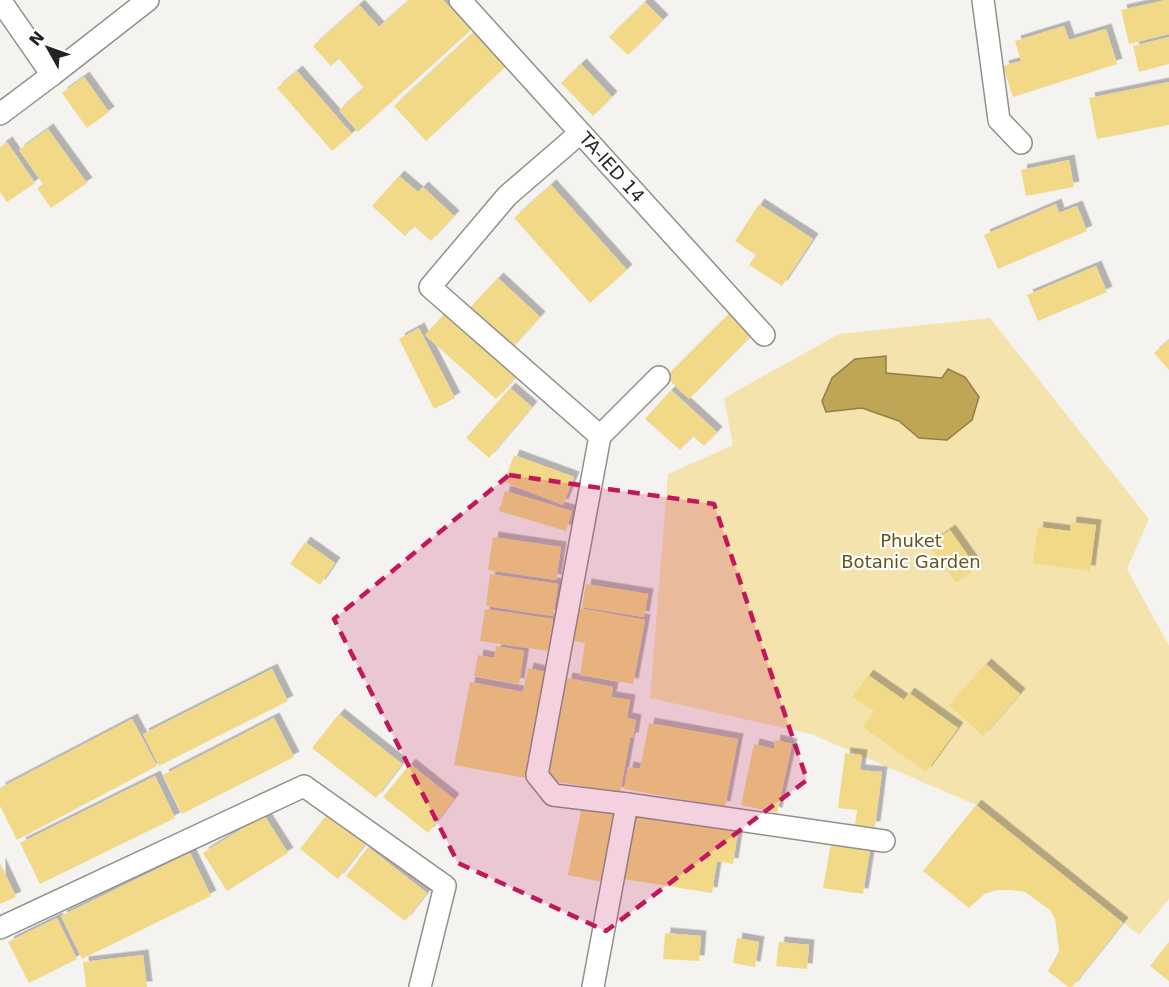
<svg xmlns="http://www.w3.org/2000/svg" width="1169" height="987" font-family="'DejaVu Sans',sans-serif">
<defs>
<filter id="shadow"><feDropShadow dx="5.5" dy="-5.5" stdDeviation="0" flood-color="#0004"/></filter>
</defs>
<rect width="100%" height="100%" fill="#f5f3f0"/>
<!-- green -->
<polygon fill="#f4e3ad" points="990,318 1149,519 1127,569 1169,646 1169,899 1139,935 976,805 811,734 650,698 668,474 733,445 724,398 839,334"/>
<!-- water -->
<polygon fill="#bea656" stroke="#907f47" stroke-width="1.5" points="886,356 886,373 942,378 948,369 965,377 979,397 972,420 947,440 919,438 899,421 862,408 826,412 822,401 832,378 855,359"/>
<!-- building -->
<g fill="#f2d988" filter="url(#shadow)">
<polygon points="409,0 443,0 471,30 358,132 339,110 364,88 339,59 331,66 313,46 359,5 379,27"/>
<polygon points="1166,0 1169,0 1169,34 1129,44 1121,10"/>
<polygon points="645,2 663,20 628,55 609,37"/>
<polygon points="1064,26 1069,40 1106,29 1117,64 1013,97 1003,66 1021,61 1015,41"/>
<polygon points="473,33 505,67 426,141 394,106"/>
<polygon points="1169,37 1169,64 1139,72 1133,46"/>
<polygon points="581,64 612,97 593,116 561,83"/>
<polygon points="297,71 352,134 332,151 277,88"/>
<polygon points="84,77 109,112 87,128 62,93"/>
<polygon points="1169,82 1169,125 1097,139 1089,98"/>
<polygon points="48,129 87,183 51,208 37,188 43,184 19,150"/>
<polygon points="7,142 35,183 7,202 0,192 0,147"/>
<polygon points="1069,160 1074,187 1026,196 1021,170"/>
<polygon points="399,176 418,192 423,187 454,216 431,241 414,226 405,236 372,206"/>
<polygon points="551,185 627,270 590,303 514,218"/>
<polygon points="759,204 813,239 782,286 749,265 756,255 735,241"/>
<polygon points="1056,204 1059,213 1077,206 1087,231 998,269 984,235"/>
<polygon points="1096,266 1107,292 1038,321 1027,295"/>
<polygon points="498,278 540,317 509,351 467,311"/>
<polygon points="732,311 754,333 689,399 666,377"/>
<polygon points="446,312 517,376 496,399 425,335"/>
<polygon points="419,328 455,398 434,409 399,339"/>
<polygon points="1169,340 1169,370 1154,353"/>
<polygon points="510,388 532,407 489,458 466,438"/>
<polygon points="671,390 717,432 704,446 693,436 680,450 645,419"/>
<polygon points="514,455 574,477 563,505 504,482"/>
<polygon points="505,491 572,511 566,531 499,511"/>
<polygon points="1071,522 1096,525 1090,571 1033,563 1038,527 1070,531"/>
<polygon points="950,530 977,568 956,583 929,545"/>
<polygon points="493,537 561,547 556,580 488,570"/>
<polygon points="305,542 335,563 320,585 290,564"/>
<polygon points="490,574 558,584 553,616 486,606"/>
<polygon points="586,584 648,594 644,617 582,607"/>
<polygon points="579,608 645,620 633,684 580,675 585,643 573,641"/>
<polygon points="485,609 553,619 548,651 480,641"/>
<polygon points="496,646 524,651 519,684 474,676 478,655 494,658"/>
<polygon points="986,664 1020,694 983,736 949,705"/>
<polygon points="528,668 545,672 525,778 454,765 470,682 523,692"/>
<polygon points="272,669 288,701 159,766 143,734"/>
<polygon points="868,675 904,700 909,693 958,728 926,772 863,727 874,711 852,697"/>
<polygon points="567,678 613,687 611,697 630,700 627,718 636,720 633,738 630,738 620,793 548,780"/>
<polygon points="339,714 402,764 376,798 312,748"/>
<polygon points="274,718 294,757 182,814 163,775"/>
<polygon points="132,719 157,766 17,840 0,806 0,788"/>
<polygon points="649,723 738,739 725,807 624,789 628,767 640,769"/>
<polygon points="775,740 792,744 777,813 741,805 754,744 774,749"/>
<polygon points="845,753 862,755 860,770 882,772 875,827 855,825 857,810 838,808"/>
<polygon points="410,764 454,799 428,833 383,797"/>
<polygon points="155,776 175,818 40,884 20,843"/>
<polygon points="976,805 1123,923 1072,987 1068,987 1048,971 1059,951 1055,919 1050,910 1025,892 1011,890 997,890 984,894 969,908 923,871"/>
<polygon points="582,806 616,813 602,882 568,875"/>
<polygon points="329,812 367,842 338,879 300,849"/>
<polygon points="634,814 738,831 733,864 717,861 712,893 623,879"/>
<polygon points="264,815 288,853 227,891 203,853"/>
<polygon points="831,843 870,850 863,894 823,888"/>
<polygon points="368,847 427,893 405,921 346,876"/>
<polygon points="190,853 211,896 82,959 61,916"/>
<polygon points="0,863 16,897 0,904"/>
<polygon points="57,918 77,959 29,983 8,942"/>
<polygon points="665,933 701,936 699,961 663,959"/>
<polygon points="737,938 759,942 755,967 733,963"/>
<polygon points="779,942 809,945 807,969 776,966"/>
<polygon points="1169,942 1169,981 1150,966"/>
<polygon points="143,955 147,987 86,987 83,962"/>
</g>
<g fill="none" stroke-linecap="round" stroke-linejoin="round">
<!-- minor casing -->
<g stroke="#91908d" stroke-width="24">
<g id="minor">
<polyline points="0,0 52,75 148,0"/>
<polyline points="460,0 764,335"/>
<polyline points="983,0 999,120 1021,143"/>
<polyline points="0,114 52,75"/>
<polyline points="580,133 507,196 430,287 600,436"/>
<polyline points="627,804 553,795 537,775 600,436 659,377"/>
<polyline points="0,928 304,786 445,886 420,987"/>
<polyline points="593,987 627,804 884,841"/>
</g>
</g>
<!-- minor -->
<use href="#minor" stroke="#fff" stroke-width="21"/>
</g>
<!-- marked area -->
<path fill="#c2185b" fill-opacity="0.2" stroke="#c2185b" stroke-width="4.5" stroke-dasharray="12 8" stroke-linejoin="round" d="M509,475l205,29 93,276 -201,151 -148,-68 -124,-244z"/>
<g text-anchor="middle" dominant-baseline="central" stroke-width="4.5" stroke-linejoin="round" paint-order="stroke">
<!-- street labels -->
<g font-size="18" fill="#242423" stroke="#fff">
<text transform="translate(612 167) rotate(48)">TA-IED 14</text>
</g>
<!-- park labels -->
<g font-size="18" fill="#665418" stroke="#fff">
<text x="911" y="540">Phuket<tspan x="911" dy="21">Botanic Garden</tspan></text>
</g>
</g>
<!-- north arrow -->
<g transform="translate(48 48) rotate(310)" stroke="#ffffff" stroke-width="4.5" paint-order="stroke">
<path d="M0-4.5L10 22L0 15L-10 22Z" fill="#242423"/>
<text y="-9" font-size="16" font-weight="bold" text-anchor="middle" fill="#242423">N</text>
</g>
</svg>
